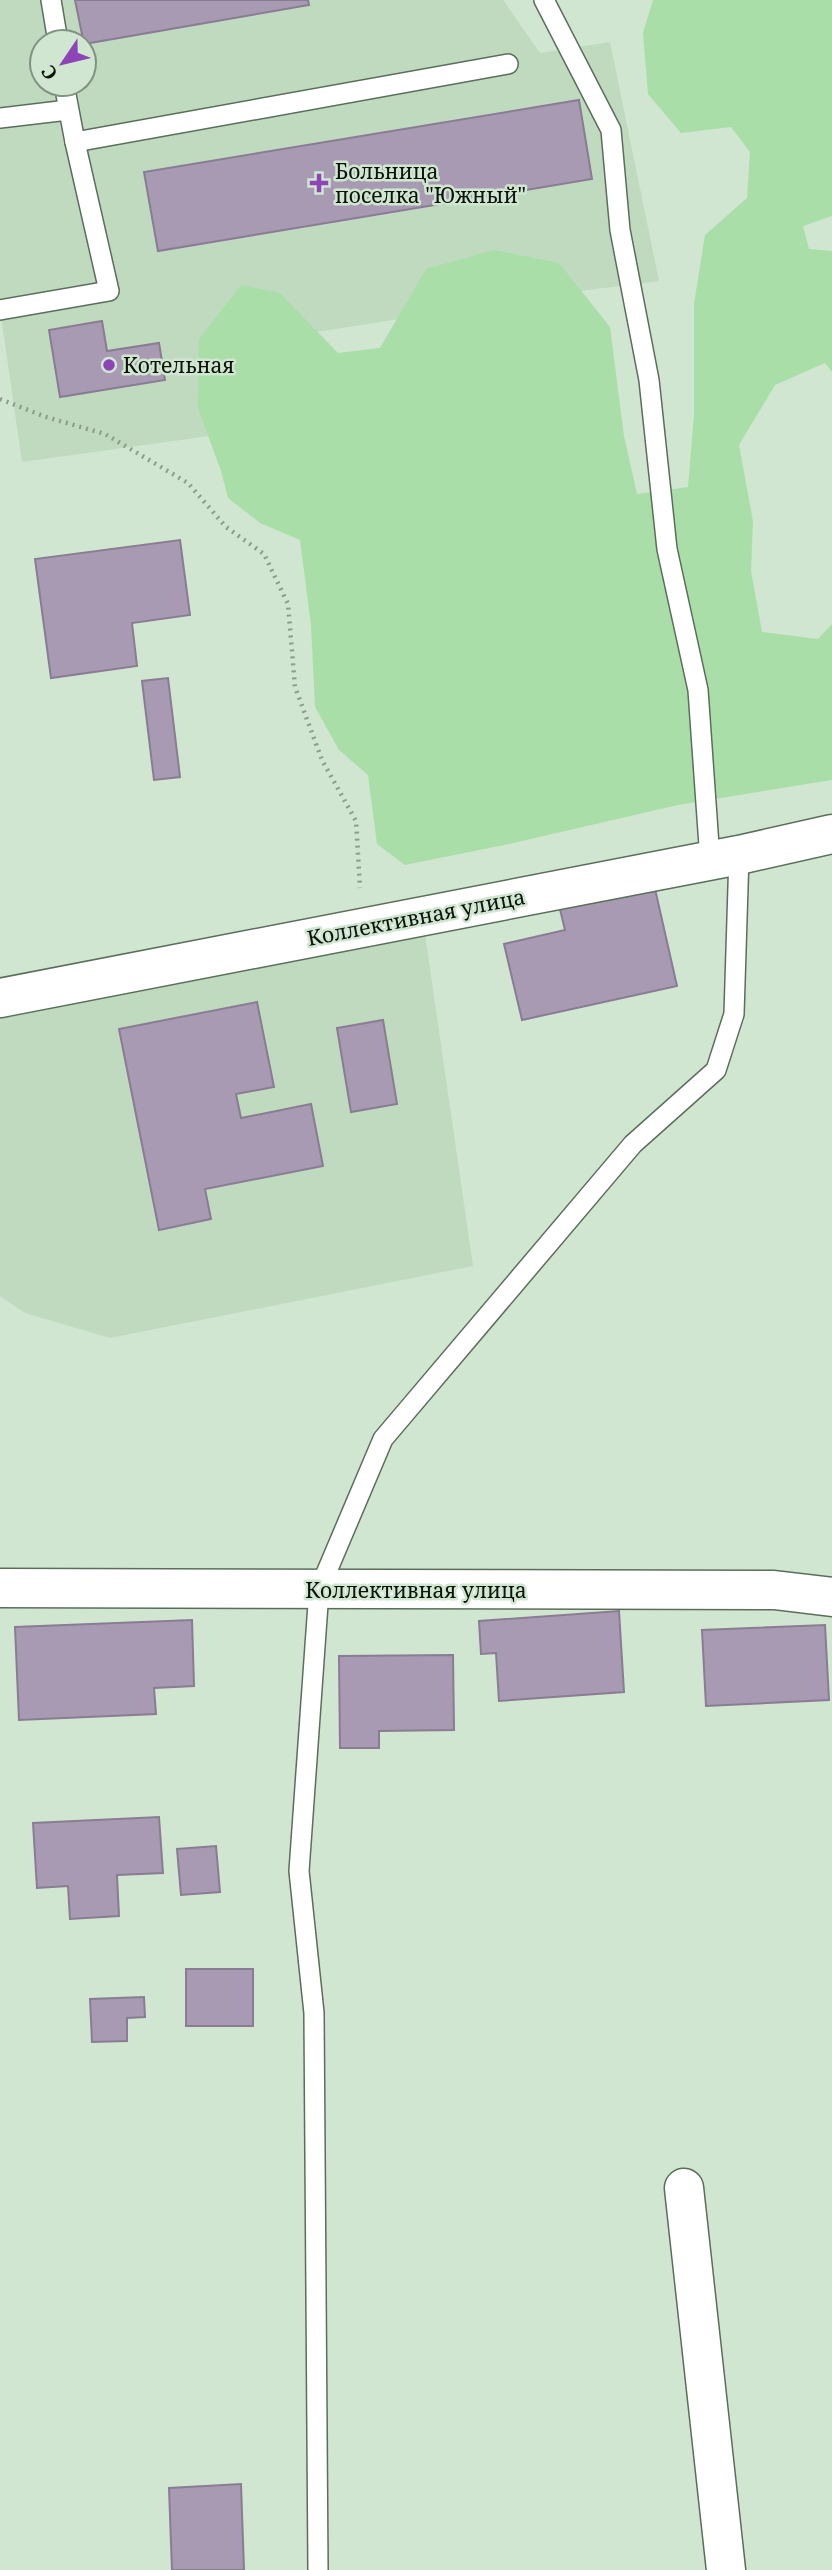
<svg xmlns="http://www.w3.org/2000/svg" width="832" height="2570" font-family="'Noto Serif',serif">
<rect width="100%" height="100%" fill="#d0e6d0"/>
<!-- built -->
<g fill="#bfdabf" fill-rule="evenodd">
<path d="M0,0h503l37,53 70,-11 49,239 -71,9 -356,55 6,87 -216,30 -22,-153zM42,42h42v42h-42z"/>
<polygon points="424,927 473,1266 110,1338 25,1313 0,1296 0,1017"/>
</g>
<!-- green -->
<polygon fill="#a9dea9" points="653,0 832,0 832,216 803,226 809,249 832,251 832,372 825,363 775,385 739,445 753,521 751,571 762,632 818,639 832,624 832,780 678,805 509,844 405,865 377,844 368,775 339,750 315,707 311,625 300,540 260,523 228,498 221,471 198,408 199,339 241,285 280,293 338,353 380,348 426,269 494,250 559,263 610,327 624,436 637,494 688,487 694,415 694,304 705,235 747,198 750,152 731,127 681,133 648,94 643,33"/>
<!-- building -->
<g fill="#a89ab3" stroke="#897c93" stroke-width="2">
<polygon points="75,0 308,0 309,5 84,44"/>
<polygon points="579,100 592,179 158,251 144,172"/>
<polygon points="102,321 107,351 159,343 165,380 60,397 49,330"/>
<polygon points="180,540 190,615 132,623 137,666 51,678 35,559"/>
<polygon points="168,678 180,777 154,780 142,681"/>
<polygon points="653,880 677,986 522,1020 504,944 565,930 558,901"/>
<polygon points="257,1002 274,1087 236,1094 241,1118 311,1104 323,1166 205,1189 211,1219 159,1230 119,1029"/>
<polygon points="383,1020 397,1104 351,1112 337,1028"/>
<polygon points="619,1611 624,1692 499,1701 496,1653 481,1654 479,1621"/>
<polygon points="192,1620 194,1686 154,1688 156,1714 19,1720 15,1627"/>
<polygon points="825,1625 829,1700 706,1706 702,1630"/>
<polygon points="453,1655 454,1730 379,1731 379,1748 340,1748 339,1656"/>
<polygon points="159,1817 163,1873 117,1875 119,1916 70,1919 68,1886 37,1888 33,1823"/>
<polygon points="216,1846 220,1892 181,1895 177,1849"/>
<rect x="186" y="1969" width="67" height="57"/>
<polygon points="144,1997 145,2017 127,2018 127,2041 92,2042 90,1999"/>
<polygon points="241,2484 244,2570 172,2570 169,2488"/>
</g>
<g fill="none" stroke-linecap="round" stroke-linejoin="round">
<!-- lane casing -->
<g stroke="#5b6e5b" stroke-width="22">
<g id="lane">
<polyline points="51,0 58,42"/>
<polyline points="544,0 611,130 620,230 649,380 667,549 698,690 710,860"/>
<polyline points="0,118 68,110"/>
<polyline points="75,142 508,64"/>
<polyline points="0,310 109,291 75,142 64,84"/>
<polyline points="318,2570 314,2013 299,1871 319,1590 383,1439 633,1144 716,1070 734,1014 739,855"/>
</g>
</g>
<!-- street casing -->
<g stroke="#5b6e5b" stroke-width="41">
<g id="street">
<polyline points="0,998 739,855 832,834"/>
<polyline points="0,1588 774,1590 832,1597"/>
<polyline points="684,2188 726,2570"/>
</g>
</g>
<!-- path -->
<polyline stroke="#8c9d8c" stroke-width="4.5" stroke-dasharray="2 5" stroke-linecap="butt" points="0,399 46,417 105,434 188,483 226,527 264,554 288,604 295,687 322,760 356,821 360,888"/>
<!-- lane -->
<use href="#lane" stroke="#fff" stroke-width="19"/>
<!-- street -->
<use href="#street" stroke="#fff" stroke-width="38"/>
</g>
<!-- markers -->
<g fill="#8d44b7" stroke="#d0e6d0" stroke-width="2.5">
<path d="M315.5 172.5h7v7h7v7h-7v7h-7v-7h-7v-7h7z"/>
<circle cx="109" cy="365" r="7"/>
</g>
<g text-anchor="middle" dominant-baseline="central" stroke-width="5" stroke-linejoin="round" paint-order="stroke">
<!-- poi labels -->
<g font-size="21" fill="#0c130c" stroke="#d0e6d0" text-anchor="start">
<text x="335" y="171">Больница<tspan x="335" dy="24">поселка "Южный"</tspan></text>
<text x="123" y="365">Котельная</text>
</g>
<!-- street labels -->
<g font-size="21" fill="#0c130c" stroke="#d0e6d0">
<text transform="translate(416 917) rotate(-11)">Коллективная улица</text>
<text x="416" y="1590">Коллективная улица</text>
</g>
</g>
<!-- north arrow -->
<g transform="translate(63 63) rotate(235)"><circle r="33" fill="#d0e6d0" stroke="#829282" stroke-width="2"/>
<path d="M0-5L12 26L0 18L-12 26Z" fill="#8d44b7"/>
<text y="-10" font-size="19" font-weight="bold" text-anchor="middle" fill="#0c130c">С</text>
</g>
</svg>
